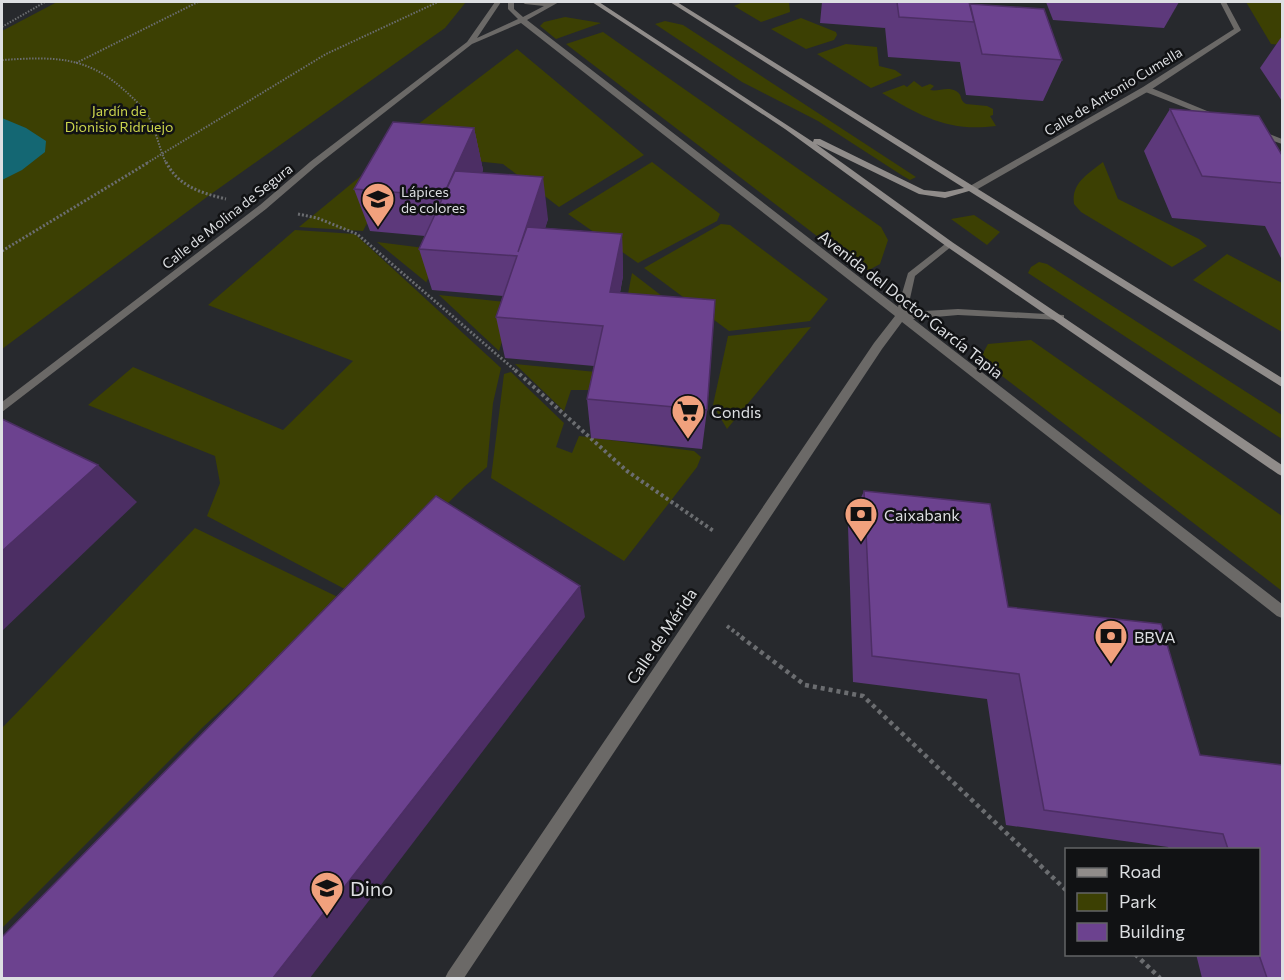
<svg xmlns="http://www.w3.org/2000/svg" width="1284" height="980" font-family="Commissioner,sans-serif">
<rect width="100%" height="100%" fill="#27292d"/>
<!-- green -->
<g fill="#3c4003">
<polygon points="57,2 466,2 445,28 211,194 2,349 2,31"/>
<polygon points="743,2 789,2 790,12 761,22 734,6"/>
<polygon points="1246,2 1282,2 1282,45 1271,44"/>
<polygon points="565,17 601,23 556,39 540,26 544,22"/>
<polygon points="801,18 836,32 837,35 834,40 806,49 771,29"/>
<polygon points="665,21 683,25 916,177 910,180 903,176 818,121 742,82 655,24"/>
<polygon points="603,32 881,227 888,240 880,264 869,270 860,269 566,44"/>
<polygon points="846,44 877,47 879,66 895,70 902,75 871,88 817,54"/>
<polygon points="517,49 644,155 559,207 503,164 448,158 392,144"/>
<path d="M914,81l8,6 8,-3 4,2 -4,4c8,2 17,-4 26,1 8,5 2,8 10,13l21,2 6,3v6l-3,1 6,10c-47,6 -74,-9 -114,-33l22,-8 3,2z"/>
<polygon points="379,161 397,165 363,231 299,227"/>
<polygon points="652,162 720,214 717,221 638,263 568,214"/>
<path d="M1103,162l15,37 81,40 8,7 -35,21 -91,-55 -7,-8c-3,-21 14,-30 29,-42z"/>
<polygon points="974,215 1000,232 987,245 951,219"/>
<polygon points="721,224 730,225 828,299 810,321 729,331 644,268"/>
<polygon points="295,230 355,234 501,368 493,403 487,467 465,486 356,595 207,516 220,483 215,456 88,405 133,367 283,430 353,361 208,305"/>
<polygon points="377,242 440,250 426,283 426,282"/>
<polygon points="1227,254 1282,283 1282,332 1193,280"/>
<polygon points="1039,262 1047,264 1282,415 1282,439 1028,273 1031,267"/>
<polygon points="632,273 705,329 622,325"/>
<polygon points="439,295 514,303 499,351"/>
<polygon points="811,327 727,429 713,405 728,336"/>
<polygon points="1031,340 1282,516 1282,591 998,373 982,355 988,344"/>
<polygon points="515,364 596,372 591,390 571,390 564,411"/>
<polygon points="511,372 564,423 556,447 572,453 579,436 694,451 701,457 697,467 624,561 491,478 504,374"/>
<polygon points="195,528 342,599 203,727 2,928 2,728"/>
</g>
<!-- water -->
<polygon fill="#146773" points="2,118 26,128 46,141 45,152 22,170 2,180"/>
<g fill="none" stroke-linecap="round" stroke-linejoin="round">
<!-- path-far3 -->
<g stroke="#6b6d70" stroke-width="2" stroke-dasharray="1.5 1.5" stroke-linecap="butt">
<polyline points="2,27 45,2"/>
<path d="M2,60c49,-3 83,-5 121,29 9,8 19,17 25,27 8,14 11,32 18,47"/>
<polyline points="76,63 198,2"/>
<polyline points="147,163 326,54 438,2"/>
</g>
<!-- path-far2 -->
<g stroke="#6b6d70" stroke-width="3" stroke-dasharray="2 2" stroke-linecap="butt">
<path d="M166,162c12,24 35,31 60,37"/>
<polyline points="298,214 317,218 357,234 516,371"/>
<polyline points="2,251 149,162"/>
</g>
<!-- path-far1 -->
<g stroke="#6b6d70" stroke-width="4" stroke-dasharray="3 3" stroke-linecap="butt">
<polyline points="515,370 627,471 715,532"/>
<polyline points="727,626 743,638"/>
</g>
<!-- path -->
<g stroke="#6b6d70" stroke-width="4.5" stroke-dasharray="4 4" stroke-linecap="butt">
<polyline points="741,637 805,685 863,696 1066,890"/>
<polyline points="1135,954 1160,978"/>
</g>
<!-- pedestrian -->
<g fill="#6b6967" fill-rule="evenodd">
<polygon points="1143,87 1149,87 1224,118 1217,120 1143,91"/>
<polygon points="1256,131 1262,131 1282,139 1282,144 1256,135"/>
</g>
<!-- minor -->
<g fill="#6b6967" fill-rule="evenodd">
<polygon points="495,2 501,2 477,38 518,19 508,9 508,2 514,2 514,9 523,17 544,6 525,4 522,2 559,2 527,20 898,307 908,273 949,241 952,242 952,246 915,276 907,312 958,309 1064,315 1064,319 1060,320 958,315 913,319 1282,604 1282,618 1277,616 902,322 882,349 464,978 445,978 448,972 874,343 895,316 521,23 472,44 316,166 266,209 2,412 2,402 260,205 310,162 467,42"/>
<polygon points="1220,2 1226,2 1241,30 1240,31 1149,91 976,190 970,190 970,186 1143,87 1234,29"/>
</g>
<!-- secondary -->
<polygon fill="#908c8a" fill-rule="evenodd" points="592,2 599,2 813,142 814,139 820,139 924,190 945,192 964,188 670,2 677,2 1282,378 1282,387 969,191 945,198 919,194 816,144 952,242 1282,465 1282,476 1278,474 946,246 785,129"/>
</g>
<!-- wall -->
<g fill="#5d397b">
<polygon points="822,2 969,2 970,4 1062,60 1043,101 966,95 960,62 888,57 885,27 885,28 820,23"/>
<polygon points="1046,2 1179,2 1164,28 1053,20"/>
<polygon points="1282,36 1282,101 1260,68"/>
<polygon points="1170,109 1282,155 1282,260 1265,226 1172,218 1144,151"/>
<polygon points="474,128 483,170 482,173 548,219 545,228 622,234 623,276 620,293 707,410 702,449 591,438 587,399 594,366 505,358 496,317 503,296 432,290 419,249 425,236 370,231 354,189"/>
<polygon points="864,491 990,504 1008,607 1161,624 1200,755 1282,765 1282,978 1202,978 1196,954 1258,954 1258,849 1169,849 1168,847 1006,825 987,699 853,682 848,526"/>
</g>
<!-- shaded-wall -->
<g fill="#4c2e64">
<polygon points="474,128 483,170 453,238 443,196"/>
<polygon points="543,177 548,219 525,294 518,252"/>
<polygon points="622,234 623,276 612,333 610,292"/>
<polygon points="98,465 137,502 2,631 2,551"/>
<polygon points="580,586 585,617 310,978 273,978"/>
</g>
<!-- building -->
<g fill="#6c428f" stroke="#4c2e64" stroke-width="1.5">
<polygon points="897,2 969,2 974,22 899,17"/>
<polygon points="970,4 1044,9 1062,60 982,54"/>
<polygon points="1170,109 1259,116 1282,155 1282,183 1202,176"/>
<polygon points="393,122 474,128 443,196 354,189"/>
<polygon points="455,171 543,177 518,252 527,227 622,234 610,292 715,300 707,410 587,399 603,326 496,317 517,256 419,249"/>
<polygon points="2,419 98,465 2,551"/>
<polygon points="864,491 990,504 1008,607 1161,624 1200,755 1282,765 1282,978 1267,978 1258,952 1258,849 1228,849 1223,834 1044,810 1019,674 872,656"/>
<polygon points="436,496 580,586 273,978 2,978 2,937"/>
</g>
<!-- icons -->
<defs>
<g id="school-pin" transform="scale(1.725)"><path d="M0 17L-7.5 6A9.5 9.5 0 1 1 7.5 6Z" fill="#f1a17d" stroke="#111214"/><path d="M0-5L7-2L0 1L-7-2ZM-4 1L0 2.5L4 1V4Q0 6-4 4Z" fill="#111"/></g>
<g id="supermarket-pin" transform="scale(1.725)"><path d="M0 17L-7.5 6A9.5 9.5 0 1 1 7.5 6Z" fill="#f1a17d" stroke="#111214"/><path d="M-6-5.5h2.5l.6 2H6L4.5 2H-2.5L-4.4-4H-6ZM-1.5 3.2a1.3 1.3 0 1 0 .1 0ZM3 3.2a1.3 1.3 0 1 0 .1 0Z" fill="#111"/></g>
<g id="bank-pin" transform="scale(1.725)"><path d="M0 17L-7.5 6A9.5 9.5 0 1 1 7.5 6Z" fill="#f1a17d" stroke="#111214"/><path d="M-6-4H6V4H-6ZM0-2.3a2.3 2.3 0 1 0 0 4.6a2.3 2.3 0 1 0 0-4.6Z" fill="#111"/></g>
</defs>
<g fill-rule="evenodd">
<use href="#school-pin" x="378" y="199"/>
<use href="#supermarket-pin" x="688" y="411"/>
<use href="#bank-pin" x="861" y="514"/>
<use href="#bank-pin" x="1111" y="636"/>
<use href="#school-pin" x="327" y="888"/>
</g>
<g text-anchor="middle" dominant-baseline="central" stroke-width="5" stroke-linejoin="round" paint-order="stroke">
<!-- far-street labels -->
<g font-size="14" fill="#dddfe2" stroke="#111214">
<text transform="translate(1113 91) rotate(-31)">Calle de Antonio Cumella</text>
<text transform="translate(227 216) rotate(-38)">Calle de Molina de Segura</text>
</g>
<!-- far-park labels -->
<g font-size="14" fill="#cbd44c" stroke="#111214">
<text x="119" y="110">Jardín de<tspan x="119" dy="16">Dionisio Ridruejo</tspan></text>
</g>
<!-- far-poi labels -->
<g font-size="14" fill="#dddfe2" stroke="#111214" text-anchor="start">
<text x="401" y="191">Lápices<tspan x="401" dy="16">de colores</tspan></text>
</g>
<!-- street labels -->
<g font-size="16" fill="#dddfe2" stroke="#111214">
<text transform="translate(911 304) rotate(38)">Avenida del Doctor García Tapia</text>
<text transform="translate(661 636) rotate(-56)">Calle de Mérida</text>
</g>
<!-- poi labels -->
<g font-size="16" fill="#dddfe2" stroke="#111214" text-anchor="start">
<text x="711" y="411">Condis</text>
<text x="884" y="514">Caixabank</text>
<text x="1134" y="636">BBVA</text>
</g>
<!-- near-poi labels -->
<g font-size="20" fill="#dddfe2" stroke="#111214" text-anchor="start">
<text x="350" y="888">Dino</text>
</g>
</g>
<!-- border -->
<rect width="1284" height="980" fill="none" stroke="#dddfe2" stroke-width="6"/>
<!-- legend -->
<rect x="1065" y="848" width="195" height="108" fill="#111214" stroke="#636466" stroke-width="1.5"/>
<rect x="1077" y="868" width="30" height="9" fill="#908c8a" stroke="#636466" stroke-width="1.5"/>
<text x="1119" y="878" font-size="18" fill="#dddfe2">Road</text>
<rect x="1077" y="893" width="30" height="18" fill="#3c4003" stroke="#636466" stroke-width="1.5"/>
<text x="1119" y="908" font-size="18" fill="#dddfe2">Park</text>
<rect x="1077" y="923" width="30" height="18" fill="#6c428f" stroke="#636466" stroke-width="1.5"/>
<text x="1119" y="938" font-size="18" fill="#dddfe2">Building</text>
</svg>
